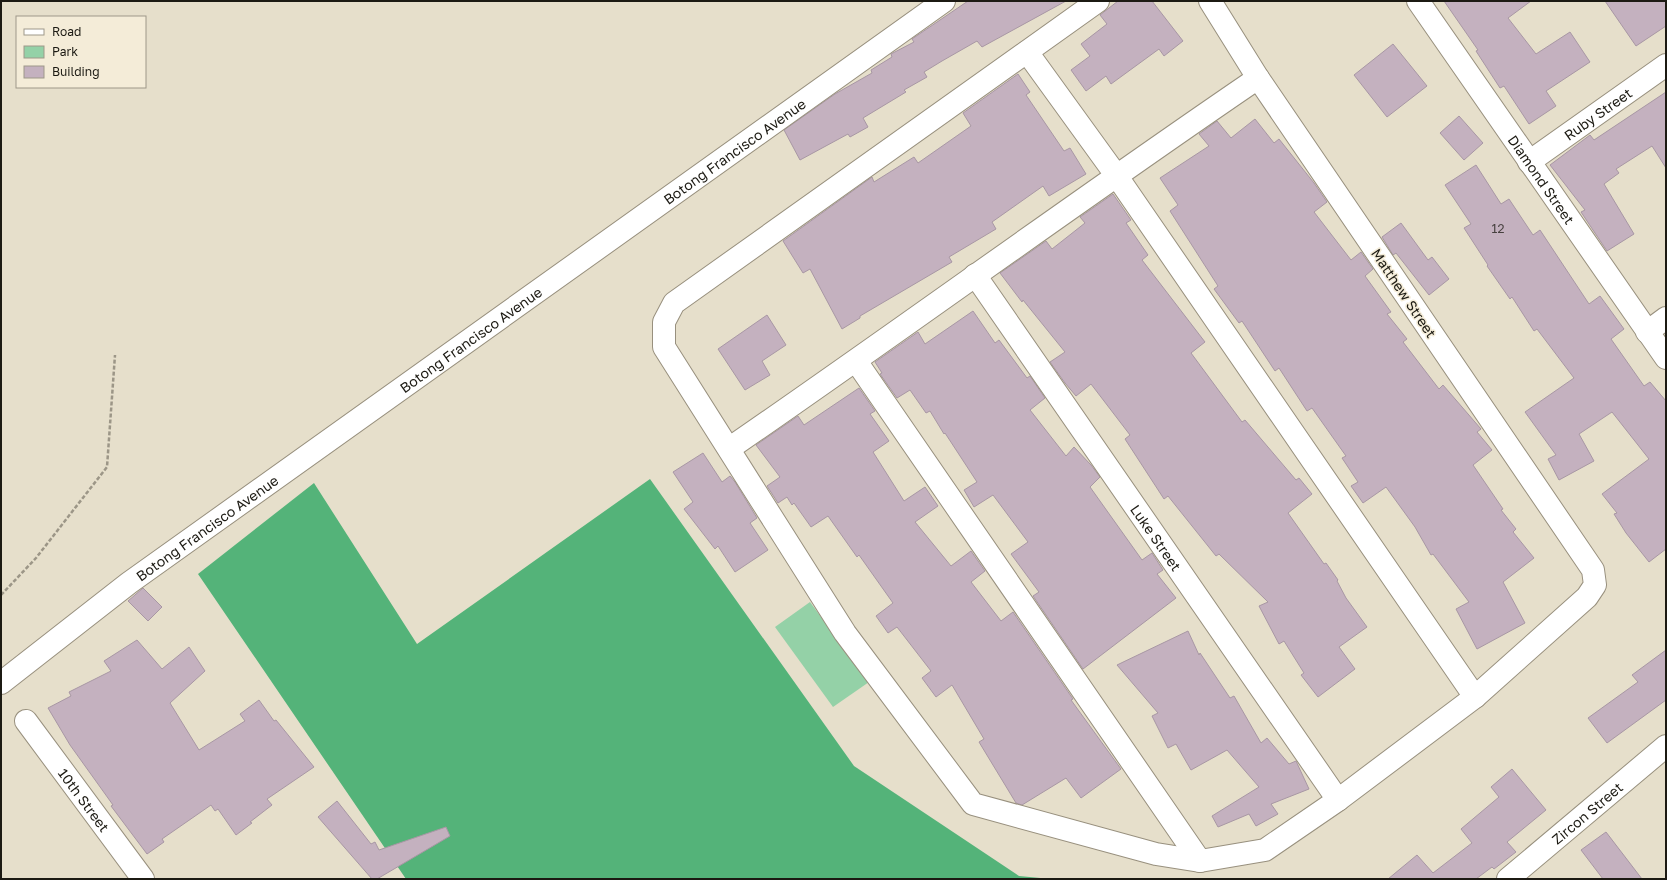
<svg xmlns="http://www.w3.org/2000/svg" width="1667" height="880" font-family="'Golos Text',sans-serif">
<rect width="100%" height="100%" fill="#e6dfcb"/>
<!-- green -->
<polygon fill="#94d1a7" points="810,602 869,682 833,707 775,627"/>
<!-- forest -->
<polygon fill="#54b379" points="650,479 854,766 1019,876 1051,879 406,879 198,574 314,483 417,644"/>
<!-- building -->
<g fill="#c4b1bf" stroke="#a897a4">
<polygon points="968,1 1066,1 982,47 977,41 942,61 924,72 927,77 904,90 906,92 863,118 868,127 850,137 848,134 800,160 784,130 835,94 872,73 871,70 892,57 891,54 914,42 912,39"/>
<polygon points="1118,1 1152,1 1183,41 1164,56 1159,49 1111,84 1106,76 1086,91 1071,70 1090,56 1081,44 1107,24 1100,15"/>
<polygon points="1444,1 1531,1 1508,18 1536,54 1570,32 1590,62 1546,91 1556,106 1529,124 1504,86 1500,88 1476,51 1478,50"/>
<polygon points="1605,1 1666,1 1666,26 1636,46"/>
<polygon points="1393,44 1427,86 1387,117 1354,75"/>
<polygon points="1018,74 1030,92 1026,95 1064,151 1070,148 1086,174 1049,196 1043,186 992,222 996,229 949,257 952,262 860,316 860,318 842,329 810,269 803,273 783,241 872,177 874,182 914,157 918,163 971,126 963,113"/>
<polygon points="1666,92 1666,168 1652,146 1616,169 1619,173 1604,184 1634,234 1607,251 1581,212 1585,210 1550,165 1590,135 1594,140"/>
<polygon points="1459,116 1483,143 1464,160 1440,133"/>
<polygon points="1255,119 1274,143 1279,139 1314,183 1327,202 1314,212 1351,260 1361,252 1373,269 1365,276 1391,312 1387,314 1407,339 1403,342 1439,389 1443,385 1481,429 1477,432 1492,450 1473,465 1503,509 1501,510 1516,529 1513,532 1534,558 1503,582 1525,623 1477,649 1456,609 1469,602 1433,554 1431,555 1415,527 1386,487 1363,503 1351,486 1358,482 1342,458 1346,456 1312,408 1307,411 1279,368 1275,371 1242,321 1239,323 1214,289 1218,286 1170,211 1178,205 1160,178 1209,146 1199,134 1217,121 1231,138"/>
<polygon points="1476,165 1501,204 1509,199 1533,235 1540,230 1589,304 1600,296 1624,329 1611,339 1644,386 1650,382 1666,401 1666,549 1649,562 1626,533 1614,514 1617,513 1602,494 1649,459 1612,412 1579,434 1594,461 1559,480 1548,459 1556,455 1525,412 1574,378 1537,329 1534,331 1512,297 1510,299 1487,266 1488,265 1464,228 1471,224 1445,185"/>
<polygon points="1113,194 1131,220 1126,223 1148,255 1142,260 1205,342 1191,353 1242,422 1245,420 1296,480 1299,478 1312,494 1288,513 1324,564 1326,563 1338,580 1337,581 1346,598 1367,627 1339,647 1355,669 1318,697 1301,675 1304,673 1284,641 1279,644 1259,606 1268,602 1219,554 1216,556 1168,496 1164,499 1125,439 1130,435 1091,384 1076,396 1065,383 1050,362 1065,352 1023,300 1022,302 1000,273 1046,241 1052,249 1085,223 1080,217"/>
<polygon points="1401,223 1428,260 1432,257 1449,279 1429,295 1396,253 1393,255 1382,237"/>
<polygon points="973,311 995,343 999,340 1027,378 1030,376 1045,398 1030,410 1066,456 1074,447 1091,465 1100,477 1090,487 1142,560 1152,553 1163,570 1157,574 1176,598 1083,669 1033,596 1039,592 1011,554 1028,542 993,495 974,507 964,490 977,482 945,433 944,434 930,411 926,413 910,390 897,398 880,374 882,373 875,362 918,332 925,344"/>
<polygon points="767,315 786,345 762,361 770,375 745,390 718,349"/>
<polygon points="859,388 875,411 870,414 889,441 873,452 904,501 925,487 938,506 915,522 951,566 971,551 985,571 971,582 1001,621 1013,612 1073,699 1071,700 1121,769 1081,798 1066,778 1022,805 1016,803 979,742 984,739 952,685 936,697 922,678 931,671 897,627 888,633 876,616 893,603 859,555 857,557 828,516 811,527 794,503 792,505 787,497 778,503 767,486 780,477 756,445 798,416 804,425"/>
<polygon points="703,453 722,482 730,476 735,482 757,518 750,523 768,550 735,572 718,546 715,549 684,509 693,502 673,472"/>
<polygon points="143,588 162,607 148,621 128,601"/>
<polygon points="1188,631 1199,655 1200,653 1230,698 1234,696 1261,743 1267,738 1289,764 1296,761 1309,789 1271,804 1278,814 1256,826 1249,814 1218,827 1212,816 1259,787 1227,750 1191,770 1176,744 1168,748 1152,716 1158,713 1117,665"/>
<polygon points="137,640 162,669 189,647 205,671 170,703 199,750 245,721 240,714 259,700 274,721 276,720 314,767 267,799 272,805 250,822 252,823 236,835 218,809 215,811 211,805 162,839 164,842 147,854 111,806 113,805 70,745 48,708 71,696 69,692 111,671 104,661"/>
<polygon points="1666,650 1666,700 1607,743 1588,718 1638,682 1632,675"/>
<polygon points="1512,769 1546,810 1507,842 1516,852 1494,869 1492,867 1476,879 1388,879 1417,855 1433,873 1472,843 1461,829 1499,797 1491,787"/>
<polygon points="337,801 371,844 375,842 379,850 446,827 450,836 377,879 372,879 318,817"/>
<polygon points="1606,832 1642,879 1603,879 1581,850"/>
</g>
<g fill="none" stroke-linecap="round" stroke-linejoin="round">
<!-- minor casing -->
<g stroke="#98907e" stroke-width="24">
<g id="minor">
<polyline points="1098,1 674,303 664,322 664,347 845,633 973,804 1156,854 1200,861 1265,850 1338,800 1475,697 1587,597 1595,585 1593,570 1258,78 1210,1"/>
<path id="s1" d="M1418,1l248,357"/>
<polyline points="1027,52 1116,175 1475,697"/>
<path id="s2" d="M1529,162l137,-97"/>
<path id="s3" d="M975,275l363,525"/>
<polyline points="1647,332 1666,318"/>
<polyline points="856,361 1200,861"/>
<path d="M730,448c177,-122 350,-249 528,-370"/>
<path id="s4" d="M1,683l128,-100 815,-582"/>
<path id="s5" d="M26,721l117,158"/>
<path id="s6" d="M1508,879l158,-133"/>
</g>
</g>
<!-- path -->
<polyline stroke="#9c9687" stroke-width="2.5" stroke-dasharray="4 2" stroke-linecap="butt" points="1,595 36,558 107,467 115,355"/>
<!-- minor -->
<use href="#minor" stroke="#fff" stroke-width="22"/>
</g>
<g text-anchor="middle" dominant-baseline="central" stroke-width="3" stroke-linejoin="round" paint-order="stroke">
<!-- number labels -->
<g font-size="12" fill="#46403e">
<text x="1498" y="228">12</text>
</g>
<!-- street labels -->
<g font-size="14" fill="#1c1a13" stroke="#f4ecd8">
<text stroke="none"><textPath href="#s2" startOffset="84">Ruby Street</textPath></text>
<text stroke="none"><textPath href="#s4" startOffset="906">Botong Francisco Avenue</textPath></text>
<text stroke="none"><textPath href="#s1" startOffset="217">Diamond Street</textPath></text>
<text transform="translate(1404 293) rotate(56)">Matthew Street</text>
<text stroke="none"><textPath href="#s4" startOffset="582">Botong Francisco Avenue</textPath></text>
<text stroke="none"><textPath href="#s4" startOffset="258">Botong Francisco Avenue</textPath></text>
<text stroke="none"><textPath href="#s3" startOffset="319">Luke Street</textPath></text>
<text stroke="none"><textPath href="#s5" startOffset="98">10th Street</textPath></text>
<text stroke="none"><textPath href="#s6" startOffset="103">Zircon Street</textPath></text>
</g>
</g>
<!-- border -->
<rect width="1667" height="880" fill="none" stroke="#1c1a13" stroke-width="4"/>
<!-- legend -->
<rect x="16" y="16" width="130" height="72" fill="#f4ecd8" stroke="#9e9889"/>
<rect x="24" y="29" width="20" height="6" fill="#ffffff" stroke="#9e9889"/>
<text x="52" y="36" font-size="12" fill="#1c1a13">Road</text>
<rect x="24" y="46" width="20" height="12" fill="#94d1a7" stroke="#9e9889"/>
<text x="52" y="56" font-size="12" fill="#1c1a13">Park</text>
<rect x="24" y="66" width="20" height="12" fill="#c4b1bf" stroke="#9e9889"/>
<text x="52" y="76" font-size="12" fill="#1c1a13">Building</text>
</svg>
